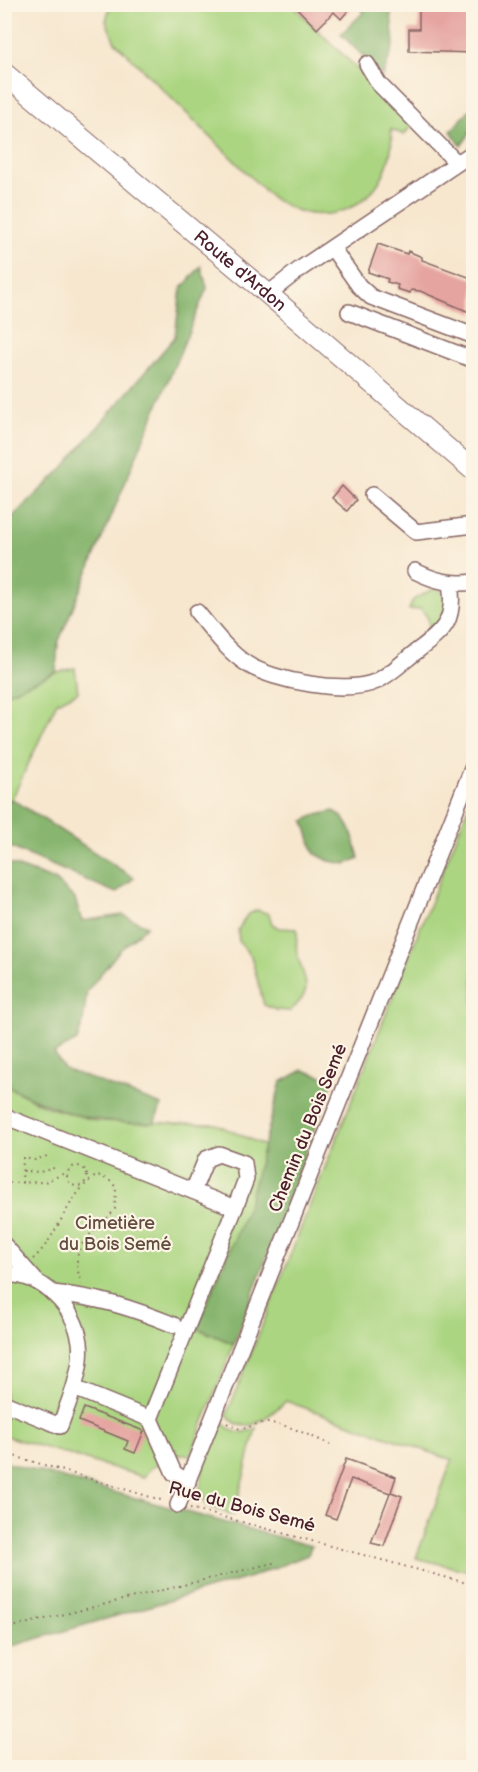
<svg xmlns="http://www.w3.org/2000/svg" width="478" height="1772" font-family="'Balsamiq Sans',sans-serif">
<rect width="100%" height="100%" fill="#fcf5e5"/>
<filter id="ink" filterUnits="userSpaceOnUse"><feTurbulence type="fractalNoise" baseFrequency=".0167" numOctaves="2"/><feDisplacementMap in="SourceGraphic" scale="12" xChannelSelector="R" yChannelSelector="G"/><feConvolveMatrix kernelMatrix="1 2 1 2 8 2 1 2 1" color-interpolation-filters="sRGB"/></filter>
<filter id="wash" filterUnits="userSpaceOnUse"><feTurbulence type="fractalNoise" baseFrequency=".008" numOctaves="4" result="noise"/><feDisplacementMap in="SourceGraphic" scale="24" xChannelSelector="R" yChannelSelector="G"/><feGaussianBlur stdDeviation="1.35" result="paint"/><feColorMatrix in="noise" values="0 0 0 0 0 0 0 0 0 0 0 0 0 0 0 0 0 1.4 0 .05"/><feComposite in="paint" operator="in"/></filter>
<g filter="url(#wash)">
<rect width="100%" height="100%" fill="#f7e7cf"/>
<!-- green -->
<g fill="#abd581" stroke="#7a7a56" stroke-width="1.5">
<path d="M110,5h182l121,118 -9,12 -13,-6c6,51 -36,97 -90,83 -10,-3 -20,-9 -29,-14l-157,-156 -9,-21z"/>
<polygon points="434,588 441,591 449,601 436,628 429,627 428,618 421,609 409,610 413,600"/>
<polygon points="75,668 78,692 57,702 12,799 5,802 5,694 56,672"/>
<path d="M473,795v777l-57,-14 36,-98 -166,-59c-16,14 -42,40 -59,13z"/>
<path d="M257,910l12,4 3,10 7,4 18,1c1,8 -2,16 0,23 6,29 20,36 -7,59l-14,-1 -12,-5 -13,-49 -12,-14 -1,-12 9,-15z"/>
<path d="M4,1085l43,22 50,14 119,3 49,22 -18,63 -50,119 37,16 -43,111c-15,-2 -40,9 -47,22l-139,-41z"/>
<path d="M220,1420c11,13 20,16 36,8l-22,87 -27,-9 -7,-17 3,-24z"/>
</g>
<!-- forest -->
<g fill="#88b66f" stroke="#696a4d" stroke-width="1.5">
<polygon points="356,5 390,5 394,44 383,76 341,34 364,12"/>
<polygon points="473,106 473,129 461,146 451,131"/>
<polygon points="201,266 207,288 58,643 56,672 5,694 5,524 61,470 175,337 181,289"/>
<polygon points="12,799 134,878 116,893 5,845 5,802"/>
<path d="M334,811c17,9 20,29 25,47l-13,6 -17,-3 -15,-8 -10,-32 9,-5z"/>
<path d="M4,862l51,18 20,19 7,22 41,-6 24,11 -27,24 -33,41 -4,31 -6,19 -23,12 10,16 98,36 -8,18c-62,1 -95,-10 -149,-38z"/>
<polygon points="303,1070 333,1080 234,1344 197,1328 247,1209 281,1082"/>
<polygon points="4,1462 311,1546 308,1555 251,1577 5,1648"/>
</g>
<g id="blocks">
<!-- building -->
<g fill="#e6a4a1">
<polygon points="293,4 354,4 341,19 334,12 317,29"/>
<polygon points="419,6 470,7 474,53 409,51 409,29 419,29"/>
<polygon points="378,244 407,254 408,251 422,257 422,260 474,279 474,314 420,291 411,290 410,293 397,289 398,285 387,282 388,279 368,272"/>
<polygon points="342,486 356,500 347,511 332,498"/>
<polygon points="84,1408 144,1431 135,1453 125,1449 128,1441 79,1421"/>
<polygon points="346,1459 396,1477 391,1492 402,1496 384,1546 371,1543 390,1493 351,1479 336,1519 325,1515"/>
</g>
</g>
</g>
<g filter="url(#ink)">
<use href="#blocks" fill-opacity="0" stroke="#876564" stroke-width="1.5"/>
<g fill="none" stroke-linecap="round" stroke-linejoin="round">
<!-- minor casing -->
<g stroke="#876564" stroke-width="18">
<g id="minor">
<polyline points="367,64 379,84 457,163"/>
<polyline points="333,249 359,286 371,297 474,336"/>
<polyline points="268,294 300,269 474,152"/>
<polyline points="349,312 474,360"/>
<polyline points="372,495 416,532 474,525"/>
<path d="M415,571c20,10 36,14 59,11"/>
<path d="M197,612c15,18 30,39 50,52 26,17 101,31 130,17 14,-7 27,-20 40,-30 28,-21 39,-31 33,-68"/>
<polyline points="4,1116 235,1208 150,1419 74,1388 60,1426 4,1403"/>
<polyline points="193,1191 206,1159 219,1154 244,1163 246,1179 235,1208"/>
<polyline points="4,1245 36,1281"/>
<path d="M4,1275c37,-3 71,32 76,67 2,16 -2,31 -6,46"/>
<path d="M52,1293c46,4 80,15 122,32"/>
<polyline points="150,1419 174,1473 188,1482"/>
<polyline points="178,1505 474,764"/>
</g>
</g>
<!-- major casing -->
<g stroke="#876564" stroke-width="22">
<g id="major">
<path id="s1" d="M4,73l264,221 206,177"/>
</g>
</g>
<!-- path -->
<g stroke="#876564" stroke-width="2" stroke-dasharray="1.5 4.5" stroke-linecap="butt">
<circle cx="77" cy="1176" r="10"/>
<polyline points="23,1171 40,1172 57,1167"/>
<polyline points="22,1183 23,1158 35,1160 50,1155"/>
<polyline points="4,1186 9,1183 45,1182 67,1172"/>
<path d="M33,1259c27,-24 35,-68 65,-84l14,7 4,6 -1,21c-20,26 -50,34 -33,75"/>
<path d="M227,1423c19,13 22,-1 40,0 20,0 44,14 63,21"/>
<polyline points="4,1453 164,1501"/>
<polyline points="190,1508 474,1585"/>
<polyline points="4,1629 277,1562"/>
</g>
<!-- minor -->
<use href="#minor" stroke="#fff" stroke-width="15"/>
<!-- major -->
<use href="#major" stroke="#fff" stroke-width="20"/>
</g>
</g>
<g text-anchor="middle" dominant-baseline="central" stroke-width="4.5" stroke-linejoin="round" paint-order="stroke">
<!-- street labels -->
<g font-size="18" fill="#4a1f2b" stroke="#fcf5e5">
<text stroke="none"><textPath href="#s1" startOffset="308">Route d'Ardon</textPath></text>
<text transform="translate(308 1128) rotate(-68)">Chemin du Bois Semé</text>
<text transform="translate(242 1507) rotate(15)">Rue du Bois Semé</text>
</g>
<!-- park labels -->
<g font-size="18" fill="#624c40" stroke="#fcf5e5">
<text x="115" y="1223">Cimetière<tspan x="115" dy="21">du Bois Semé</tspan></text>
</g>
</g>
<!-- margin -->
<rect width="478" height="1772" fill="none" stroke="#fcf5e5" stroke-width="24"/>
</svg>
